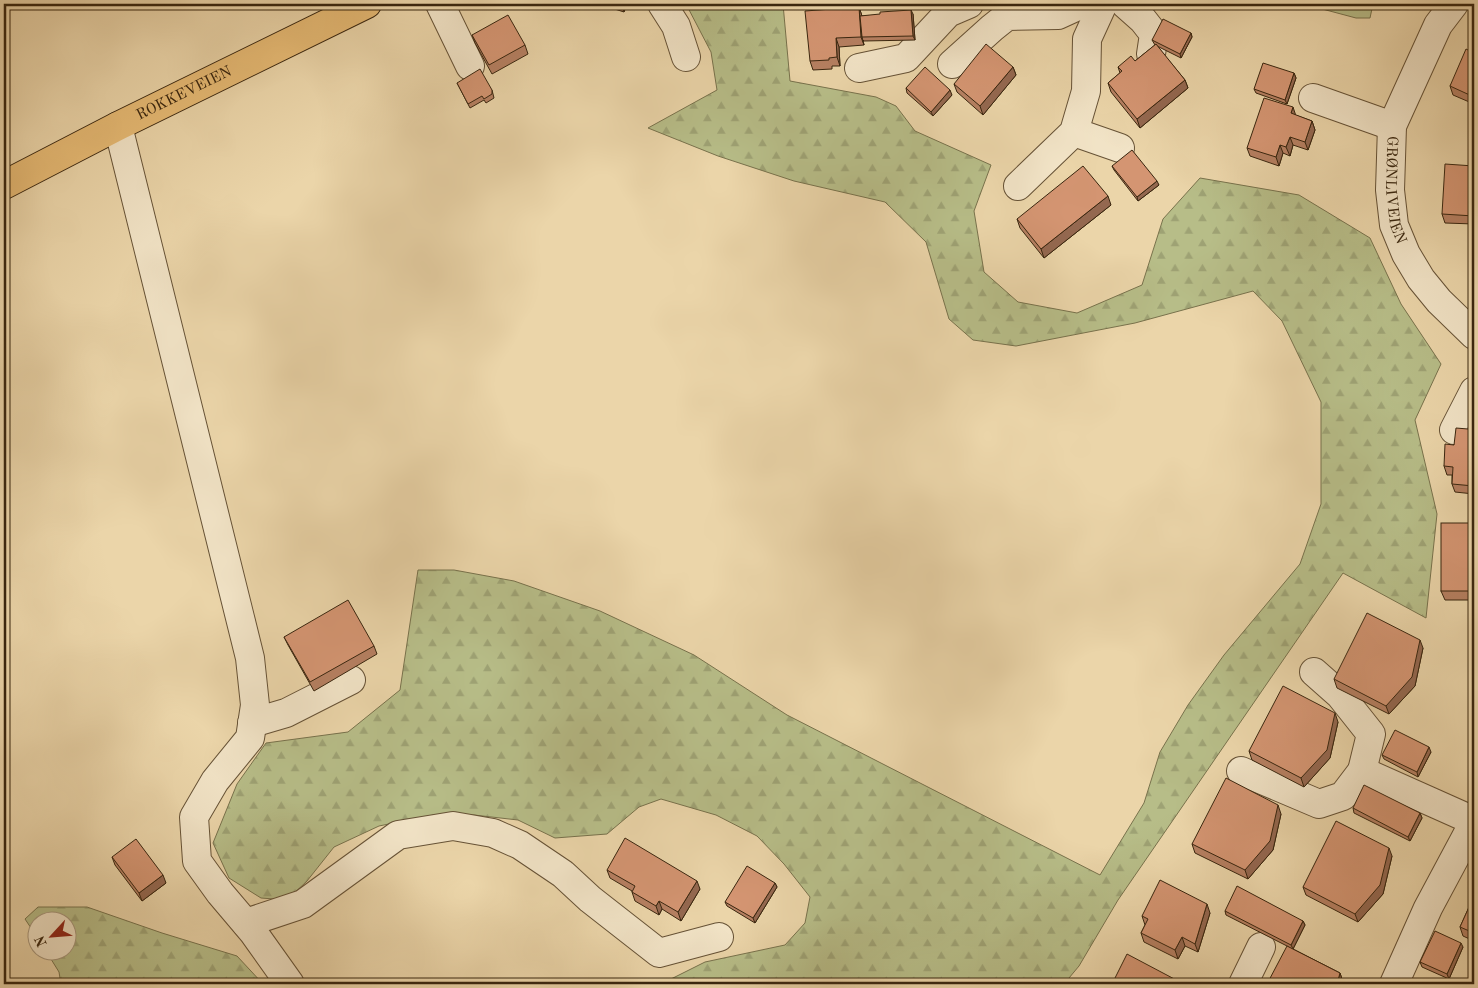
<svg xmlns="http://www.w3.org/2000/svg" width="1478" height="988" font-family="'Old Standard TT',serif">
<defs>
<pattern id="forest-firs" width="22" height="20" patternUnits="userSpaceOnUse" patternTransform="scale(1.25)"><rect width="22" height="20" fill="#b7bd88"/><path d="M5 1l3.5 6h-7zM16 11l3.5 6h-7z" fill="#9ea274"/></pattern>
</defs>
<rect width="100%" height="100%" fill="#ebd5a9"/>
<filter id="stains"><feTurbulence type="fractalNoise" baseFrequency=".004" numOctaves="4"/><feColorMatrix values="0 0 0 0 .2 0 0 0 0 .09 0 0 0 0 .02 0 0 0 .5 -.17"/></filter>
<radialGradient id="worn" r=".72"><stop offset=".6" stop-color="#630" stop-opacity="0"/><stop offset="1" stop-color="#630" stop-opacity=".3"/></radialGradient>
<!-- forest -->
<g fill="url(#forest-firs)" stroke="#78724c">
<polygon points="686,4 783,4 790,81 876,97 896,106 915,131 991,165 974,211 984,272 1018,302 1077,313 1142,285 1163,219 1200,178 1299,195 1370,238 1401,304 1441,364 1415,420 1437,514 1426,618 1343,573 1118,900 1079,966 1064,984 664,984 667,981 705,962 785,945 805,923 810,897 784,864 757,836 716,815 661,799 639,807 607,834 555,838 518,820 474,815 413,819 379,826 334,847 307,881 287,900 261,898 229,878 213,843 237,784 266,743 348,732 400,690 418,570 454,570 514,581 600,611 694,655 787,715 1100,875 1144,803 1160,752 1188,705 1224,655 1300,564 1321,504 1321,402 1282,321 1253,291 1135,323 1016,346 973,340 949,319 926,242 885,202 794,181 718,156 648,128 717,90 711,52"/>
<polygon points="38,907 87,907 162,933 237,956 263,984 61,984 59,972 46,951 68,950 68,920 38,920 37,937 25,919"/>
</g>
<!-- park -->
<polygon fill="#b7bd88" stroke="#78724c" points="1312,4 1373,4 1370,18 1356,18 1311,6"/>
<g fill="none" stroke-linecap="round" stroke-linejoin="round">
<!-- minor casing -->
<g stroke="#665236" stroke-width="30">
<g id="minor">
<polyline points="440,4 470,66"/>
<polyline points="662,4 676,26 686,57"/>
<polyline points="1125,4 1143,20 1154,34 1151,54"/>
<path id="s1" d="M1454,4l-16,21 -46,101 -2,64 4,35 12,29 15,25 18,22 35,34"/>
<polyline points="952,64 992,28 1007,16 1058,15 1082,4"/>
<polyline points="859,68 906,58 948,13 969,4"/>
<polyline points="1313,98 1392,126"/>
<polyline points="118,126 250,658 255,705 250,738 215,781 194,817 197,861 220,893 253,932 290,984"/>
<polyline points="1074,132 1120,148"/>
<polyline points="1018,186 1074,132 1086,91 1087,39 1103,4"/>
<polyline points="1454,430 1474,391"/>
<polyline points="1314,672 1340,695 1371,734 1362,771"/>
<polyline points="252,723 286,713 351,680"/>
<polyline points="1241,771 1319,804 1343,796 1362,771 1474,821"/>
<polyline points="246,923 303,904 398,835 453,826 493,833 520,845 563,874 590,899 659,953 719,937"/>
<polyline points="1243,984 1261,947"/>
<polyline points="1394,984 1428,908 1474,822"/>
</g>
</g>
<!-- major casing -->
<g stroke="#39260f" stroke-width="30">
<g id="major">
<path id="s2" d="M4,185l114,-59 249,-122"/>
</g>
</g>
<!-- minor -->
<use href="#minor" stroke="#f2e4c7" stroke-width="28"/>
<!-- major -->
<use href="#major" stroke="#e6ba74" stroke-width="28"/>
</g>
<!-- wall -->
<g fill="#b68062" stroke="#39260f">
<polygon points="599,4 627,4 624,12"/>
<polygon points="859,7 862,16 913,14 915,40 864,41 863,40 864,45 839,47 840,66 832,66 832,69 813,70 810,61"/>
<polygon points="1191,33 1192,37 1181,58 1157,46 1185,80 1188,88 1140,128 1111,92 1108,83 1120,73 1118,67 1135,61 1155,45 1152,40"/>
<polygon points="472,35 525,45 528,54 492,74 475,43"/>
<polygon points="1474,53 1474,104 1453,95 1450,86"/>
<polygon points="1013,67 1016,75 983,115 957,92 954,84"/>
<polygon points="1294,73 1296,78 1287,104 1256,93 1254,89"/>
<polygon points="457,83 492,90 494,98 486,103 484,100 470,108"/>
<polygon points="906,88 952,95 933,116 907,93"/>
<polygon points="1295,115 1312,121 1315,130 1308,150 1293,145 1290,156 1283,153 1279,166 1250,156 1247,148"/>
<polygon points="1112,166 1159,185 1138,201 1114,170"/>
<polygon points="1474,166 1474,224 1445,223 1442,214"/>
<polygon points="1111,205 1044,258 1020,228 1017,219"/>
<polygon points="1474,424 1474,494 1455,492 1452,484 1452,475 1447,475 1444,466 1454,445 1468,429"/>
<polygon points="1474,523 1474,600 1445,600 1441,591"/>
<polygon points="284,637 374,646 377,654 314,691 288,645"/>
<polygon points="1423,648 1415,686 1389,714 1337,688 1334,679"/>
<polygon points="1338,722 1330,758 1304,787 1252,760 1249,751"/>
<polygon points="1431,752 1418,777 1384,759 1382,755"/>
<polygon points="1353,808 1420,813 1422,818 1410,841 1354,813"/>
<polygon points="1281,814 1273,850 1248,879 1195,853 1192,844"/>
<polygon points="1392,856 1383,894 1358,922 1306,895 1303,887"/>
<polygon points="112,857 166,883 142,901 115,865"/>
<polygon points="607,870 700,889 681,921 662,909 659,915 635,901 632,892 632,891 610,878"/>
<polygon points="775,883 777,887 755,923 727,906 725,902"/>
<polygon points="1474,896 1474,941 1463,936 1460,927"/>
<polygon points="1225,911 1303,921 1305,925 1293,949 1340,973 1343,982 1287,946 1226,915"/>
<polygon points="1210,913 1198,952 1185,946 1178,959 1144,942 1141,933 1145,925 1142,916"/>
<polygon points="1463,947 1449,979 1422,967 1420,962"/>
</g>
<!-- shaded-wall -->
<g fill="#946850" stroke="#39260f">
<polygon points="621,4 627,4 624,12"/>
<polygon points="859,7 862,16 862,37 864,45 861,37"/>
<polygon points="911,10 913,14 915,40 913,36"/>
<polygon points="1191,33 1192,37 1181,58 1180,54"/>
<polygon points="836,38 839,47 840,66 837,57"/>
<polygon points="1013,67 1016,75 983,115 980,106"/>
<polygon points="1294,73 1296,78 1287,104 1285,100"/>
<polygon points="1185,80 1188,88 1140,128 1137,119"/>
<polygon points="950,90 952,95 933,116 931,112"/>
<polygon points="1293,107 1296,116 1291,113"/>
<polygon points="1312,121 1315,130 1308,150 1305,142"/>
<polygon points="1290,137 1293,145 1290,156 1286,147"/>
<polygon points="1280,145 1283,153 1279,166 1276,157"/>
<polygon points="1157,181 1159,185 1138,201 1137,197"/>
<polygon points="1108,196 1111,205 1044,258 1041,249"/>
<polygon points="1420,640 1423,648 1415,686 1389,714 1386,706"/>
<polygon points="1335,713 1338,722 1330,758 1304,787 1301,778"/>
<polygon points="1429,747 1431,752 1418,777 1417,772"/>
<polygon points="1278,805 1281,814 1273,850 1248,879 1245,870"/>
<polygon points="1420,813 1422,818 1410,841 1408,837"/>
<polygon points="1389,848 1392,856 1383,894 1358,922 1355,914"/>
<polygon points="163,875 166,883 142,901 139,893"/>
<polygon points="697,881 700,889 681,921 678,912"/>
<polygon points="775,883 777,887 755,923 753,918"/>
<polygon points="659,901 662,909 659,915 656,906"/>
<polygon points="1207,904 1210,913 1198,952 1195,944"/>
<polygon points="1303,921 1305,925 1293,949 1291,945"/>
<polygon points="1182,937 1185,946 1178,959 1175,950"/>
<polygon points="1461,943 1463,947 1449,979 1447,974"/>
<polygon points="1340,973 1343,982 1342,984 1337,984"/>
</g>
<!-- building -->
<g fill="#d49572" stroke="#39260f">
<polygon points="859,7 861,37 836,38 837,57 829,58 829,60 810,61 805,11"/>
<polygon points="911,10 913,36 862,37 860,16 880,14 880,12"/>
<polygon points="508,15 525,45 489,65 472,35"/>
<polygon points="1163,19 1191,33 1180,54 1152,40"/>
<polygon points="986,44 1013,67 980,106 954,84"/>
<polygon points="1156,44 1185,80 1137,119 1108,83 1122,71 1118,67 1131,56 1135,61"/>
<polygon points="1466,49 1474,53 1474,97 1450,86"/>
<polygon points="1263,63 1294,73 1285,100 1254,89"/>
<polygon points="925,67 950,90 931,112 906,88"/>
<polygon points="480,69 492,90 492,94 484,99 482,96 468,104 457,83"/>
<polygon points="1264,98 1293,107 1291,113 1312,121 1305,142 1290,137 1286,147 1280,145 1276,157 1247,148"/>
<polygon points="1132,150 1157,181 1137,197 1112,166"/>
<polygon points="1445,164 1474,166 1474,216 1442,214"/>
<polygon points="1083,166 1108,196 1041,249 1017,219"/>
<polygon points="1469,424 1474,424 1474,486 1452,484 1453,467 1444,466 1445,444 1454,445 1456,428 1468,429"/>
<rect x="1441" y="523" width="33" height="68"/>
<polygon points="348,600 374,646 310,682 284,637"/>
<polygon points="1367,613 1420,640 1412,677 1386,706 1334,679"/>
<polygon points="1283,686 1335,713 1327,750 1301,778 1249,751"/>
<polygon points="1395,730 1429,747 1417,772 1382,755"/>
<polygon points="1226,778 1278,805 1270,841 1245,870 1192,844"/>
<polygon points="1364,785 1420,813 1408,837 1353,808"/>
<polygon points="1336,821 1389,848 1380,885 1355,914 1303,887"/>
<polygon points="625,838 697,881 678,912 659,901 656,906 632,892 635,886 607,870"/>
<polygon points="136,839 163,875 139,893 112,857"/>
<polygon points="747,866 775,883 753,918 725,902"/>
<polygon points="1160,880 1207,904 1195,944 1182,937 1175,950 1141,933 1148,919 1142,916"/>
<polygon points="1237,886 1303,921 1291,945 1225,911"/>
<polygon points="1474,896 1474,933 1460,927"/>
<polygon points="1435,931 1461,943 1447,974 1420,962"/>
<polygon points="1287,946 1340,973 1337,984 1267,984"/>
<polygon points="1127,954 1180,982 1179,984 1112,984"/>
</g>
<g text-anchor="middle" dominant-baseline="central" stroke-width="4.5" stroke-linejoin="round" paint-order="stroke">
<!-- street labels -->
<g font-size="15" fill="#39260f" stroke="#f2e4c7">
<text stroke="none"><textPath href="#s2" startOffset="202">ROKKEVEIEN</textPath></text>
<text stroke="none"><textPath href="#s1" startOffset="202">GRØNLIVEIEN</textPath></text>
</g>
</g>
<!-- margin -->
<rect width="1478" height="988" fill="none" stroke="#ebd5a9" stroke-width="20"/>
<rect x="5" y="5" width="1468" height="978" fill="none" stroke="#39260f" stroke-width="2.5"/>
<rect x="10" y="10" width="1458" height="968" fill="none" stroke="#39260f"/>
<!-- north arrow -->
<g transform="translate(52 936) rotate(244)"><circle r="24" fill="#f2e4c7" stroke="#a8987d"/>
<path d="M0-4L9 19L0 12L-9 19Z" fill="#8f2418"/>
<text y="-8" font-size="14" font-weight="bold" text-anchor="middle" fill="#39260f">N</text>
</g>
<rect width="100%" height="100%" filter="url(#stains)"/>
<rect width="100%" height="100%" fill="url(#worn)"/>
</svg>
